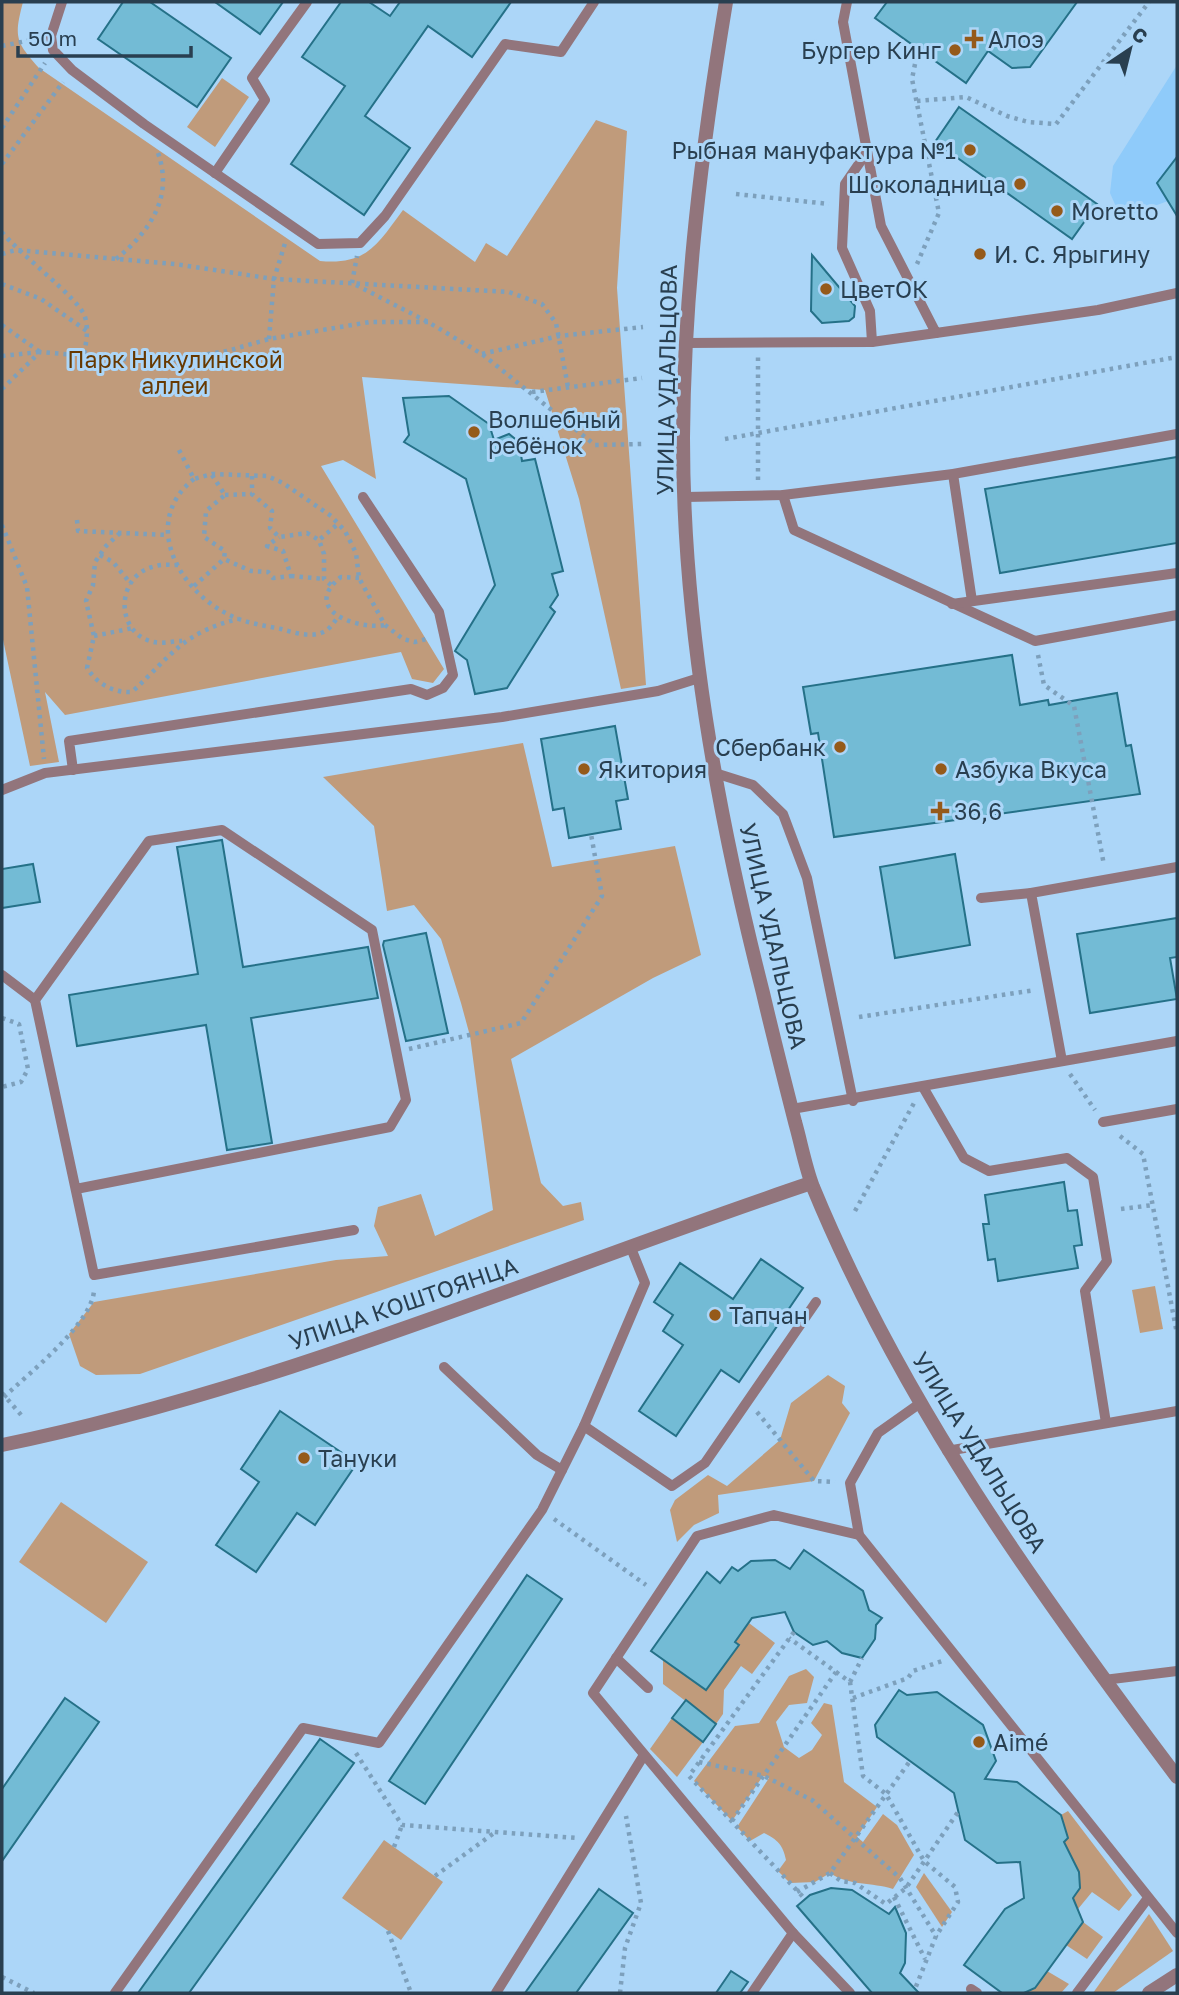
<svg xmlns="http://www.w3.org/2000/svg" width="1179" height="1995" font-family="'Golos Text',sans-serif">
<rect width="100%" height="100%" fill="#acd6f8"/>
<!-- built -->
<polygon fill="#8fcbfa" points="1177,65 1177,208 1168,201 1121,218 1110,193 1113,166"/>
<!-- green -->
<g fill="#c09b7b">
<path d="M2,2h21c-9,35 -8,39 16,66l281,193c47,4 57,-16 83,-51l72,52 11,-19 21,13 89,-136 31,11 -10,157 29,397 -25,4 -42,-190 -34,-109 -183,-13 14,102 -33,-19 -22,6 123,203 -11,14 -21,-4 -11,-27 -336,63 -20,-23 14,70 -29,4 -28,-131z"/>
<polygon points="222,78 249,97 215,147 187,127"/>
<polygon points="523,743 552,867 675,846 701,955 653,978 511,1059 541,1183 563,1206 581,1202 584,1220 140,1374 96,1375 80,1366 69,1334 94,1302 336,1260 388,1256 374,1226 378,1207 421,1194 435,1236 493,1210 470,1036 461,1003 441,939 414,905 387,911 374,826 323,777"/>
<polygon points="1155,1286 1163,1329 1140,1333 1132,1290"/>
<polygon points="828,1375 845,1386 842,1403 850,1413 814,1481 718,1495 719,1513 694,1525 677,1542 670,1510 675,1500 708,1475 727,1486 780,1440 791,1403"/>
<polygon points="61,1502 148,1562 106,1623 19,1562"/>
<polygon points="745,1620 775,1643 752,1674 741,1666 724,1690 723,1714 716,1724 663,1684 663,1659 705,1690 739,1645 735,1642"/>
<path d="M806,1669l8,8 -7,26 -18,2 -13,17 8,25 15,11 13,-8 10,-15 -11,-12 13,-20 8,2 12,77 33,25 -20,30 6,5 20,-28 14,11 17,30 -21,34c-21,-7 -44,-3 -63,-16l-15,9 -25,1 -12,-12 8,-11c-3,-15 -8,-20 -22,-27l-14,8 -13,-14 32,-49 -6,-2 -31,45 -38,-40 41,-55 24,-3 30,-47z"/>
<polygon points="672,1718 703,1742 677,1777 650,1749"/>
<polygon points="1068,1811 1132,1895 1119,1911 1092,1892 1078,1909 1073,1898 1080,1888 1079,1872 1071,1856 1055,1852 1068,1838 1061,1815"/>
<polygon points="384,1840 443,1882 401,1940 342,1898"/>
<polygon points="924,1873 952,1912 942,1927 916,1887"/>
<polygon points="1149,1914 1173,1951 1113,1993 1093,1993"/>
<polygon points="1083,1922 1103,1937 1087,1959 1066,1945"/>
<polygon points="1047,1971 1069,1984 1061,1993 1024,1993 1035,1988"/>
</g>
<!-- building -->
<g fill="#73bbd5" stroke="#257188" stroke-width="2">
<polygon points="123,2 150,2 231,58 197,107 98,39"/>
<polygon points="215,2 283,2 260,34"/>
<polygon points="341,2 369,2 390,16 400,2 511,2 472,57 428,26 365,116 410,148 364,215 291,164 345,86 302,57"/>
<polygon points="887,2 1077,2 1030,67 1012,68 988,51 966,83 875,18"/>
<polygon points="959,107 1097,204 1072,239 935,142"/>
<polygon points="1177,157 1177,216 1157,183"/>
<polygon points="812,255 855,306 854,317 849,321 822,323 811,311"/>
<polygon points="449,396 489,424 494,440 509,434 519,442 522,461 535,459 563,571 552,574 558,595 550,607 555,612 507,688 475,694 467,660 455,651 495,585 466,479 404,442 409,435 403,398"/>
<polygon points="1177,457 1177,543 1000,573 985,489"/>
<polygon points="1012,655 1020,705 1048,700 1049,705 1117,693 1126,746 1131,745 1140,794 834,837 818,733 811,734 803,687"/>
<polygon points="615,726 628,799 616,801 621,829 569,838 564,808 553,810 541,739"/>
<polygon points="222,840 243,967 368,947 378,998 251,1018 272,1143 227,1150 206,1025 77,1046 69,995 198,974 177,847"/>
<polygon points="955,854 970,945 895,958 880,867"/>
<polygon points="33,864 40,902 2,908 2,869"/>
<polygon points="1177,918 1177,957 1170,958 1177,999 1090,1013 1077,934"/>
<polygon points="426,933 448,1033 406,1041 383,945 384,941"/>
<polygon points="1064,1182 1068,1211 1077,1210 1082,1245 1074,1246 1078,1268 998,1281 995,1259 988,1260 983,1224 989,1224 985,1195"/>
<polygon points="761,1259 803,1288 739,1382 721,1370 676,1436 639,1411 683,1345 663,1331 673,1315 654,1302 680,1263 733,1299"/>
<polygon points="280,1411 357,1463 315,1525 297,1513 256,1572 216,1545 259,1482 241,1469"/>
<polygon points="804,1550 863,1591 869,1610 882,1618 876,1625 875,1639 862,1658 842,1653 827,1641 813,1645 794,1632 785,1612 752,1618 735,1642 739,1645 706,1690 651,1651 707,1572 720,1583 732,1567 738,1571 751,1561 775,1560 790,1569"/>
<polygon points="527,1575 562,1599 425,1804 389,1781"/>
<polygon points="899,1690 907,1695 937,1692 983,1725 996,1761 985,1779 1017,1782 1061,1815 1068,1838 1064,1842 1079,1872 1080,1888 1073,1898 1083,1922 1035,1988 1024,1993 1002,1993 964,1965 1005,1909 1024,1898 1020,1862 997,1863 965,1840 954,1793 877,1737 875,1725"/>
<polygon points="65,1698 99,1722 2,1861 2,1789"/>
<polygon points="686,1700 716,1724 703,1742 672,1718"/>
<polygon points="320,1739 354,1763 189,1993 138,1993"/>
<polygon points="831,1888 852,1890 889,1914 895,1907 906,1933 905,1963 900,1973 919,1993 872,1993 797,1906 810,1895"/>
<polygon points="599,1889 633,1913 576,1993 525,1993"/>
<polygon points="731,1971 748,1982 740,1993 716,1993"/>
</g>
<g fill="none" stroke-linecap="round" stroke-linejoin="round">
<!-- path -->
<g stroke="#7da0bc" stroke-width="4.5" stroke-dasharray="3.5 5" stroke-linecap="butt">
<polyline points="2,46 36,39"/>
<polyline points="917,101 966,97 1007,116 1028,122 1056,124 1149,2"/>
<polyline points="2,128 45,63"/>
<polyline points="2,164 63,82"/>
<polyline points="736,194 829,204"/>
<path d="M2,232c15,20 79,68 83,85 4,13 1,25 -1,38"/>
<polyline points="2,254 16,250 175,264 274,279 509,292 542,304 556,323 568,387"/>
<path d="M116,259c33,-27 58,-61 42,-106"/>
<polyline points="917,264 939,213 912,79 918,49"/>
<polyline points="352,283 357,256"/>
<polyline points="2,284 41,299 87,331"/>
<polyline points="356,285 428,322 482,354 595,445 643,444"/>
<polyline points="2,325 40,352"/>
<polyline points="269,339 274,279 286,240"/>
<polyline points="482,354 559,336 643,327"/>
<polyline points="2,356 39,352"/>
<polyline points="2,389 40,352 159,362 227,351 269,339 370,322 428,322"/>
<polyline points="532,392 642,378"/>
<polyline points="725,439 1177,357"/>
<polyline points="179,450 194,479 212,474 267,476 283,483 331,516 345,531 356,553 359,578 385,625 403,639 415,642 430,638"/>
<polyline points="212,475 225,495 206,511 204,537 225,551 224,559 251,571 268,572 273,578 291,576 283,551 267,546 279,537"/>
<polyline points="252,476 252,494 272,511 270,528 279,537 307,533 319,540"/>
<path d="M194,479c-57,45 -11,120 45,140 13,5 28,7 42,10 14,4 33,10 46,1 4,-3 8,-9 11,-13"/>
<polyline points="758,480 758,356"/>
<polyline points="225,495 252,494"/>
<polyline points="77,520 78,531 167,535"/>
<polyline points="2,525 27,587 44,759"/>
<path d="M120,533l-14,13 -11,16 -2,23 -7,16 8,35 -7,32c10,16 27,25 45,24 40,-37 50,-59 106,-73"/>
<polyline points="100,555 113,562 131,584"/>
<path d="M178,565c-7,0 -16,-1 -22,1 -41,8 -42,68 -2,76 8,2 20,-1 28,-1"/>
<polyline points="291,576 324,579"/>
<path d="M359,578l-18,-1c-41,32 15,53 44,48"/>
<polyline points="331,585 324,579 324,554 319,540 338,524"/>
<polyline points="194,586 224,559"/>
<polyline points="94,636 133,628"/>
<polyline points="1038,655 1044,685 1074,706 1104,865"/>
<polyline points="859,1017 1035,990"/>
<polyline points="2,1018 19,1024 28,1069 21,1082 2,1087"/>
<polyline points="409,1049 521,1023 602,896 591,834"/>
<polyline points="1070,1074 1095,1110"/>
<polyline points="1120,1136 1143,1154 1177,1334"/>
<polyline points="1121,1209 1153,1205"/>
<polyline points="855,1211 914,1103"/>
<polyline points="2,1393 22,1416"/>
<path d="M4,1397c24,-23 89,-74 90,-107"/>
<polyline points="757,1412 814,1481 835,1482"/>
<polyline points="554,1519 646,1585"/>
<polyline points="794,1632 689,1776 805,1899"/>
<polyline points="836,1672 850,1682 863,1776 886,1794 924,1861 955,1887 958,1902 936,1936"/>
<polyline points="850,1682 862,1658"/>
<polyline points="853,1698 908,1678 913,1671 942,1661"/>
<polyline points="356,1753 402,1825 577,1838"/>
<polyline points="699,1762 764,1776 812,1800 900,1878 936,1936 915,1989"/>
<polyline points="732,1821 836,1672 789,1638"/>
<polyline points="394,1847 402,1825"/>
<polyline points="830,1873 841,1881 855,1883 886,1904 906,1888 958,1812"/>
<polyline points="435,1876 494,1833"/>
<polyline points="797,1892 830,1873 910,1761"/>
<polyline points="894,1897 925,1959"/>
<polyline points="388,1931 411,1993"/>
<polyline points="2,1977 34,1993"/>
<polyline points="620,1993 625,1948 641,1903 626,1816"/>
</g>
<!-- service -->
<g stroke="#92757c" stroke-width="10">
<polyline points="62,2 51,36 53,50 72,70 144,124 318,244 360,243 385,216 505,44 561,52 594,2"/>
<polyline points="847,2 843,22 881,226 936,333 1098,310 1177,293"/>
<polyline points="215,173 265,100 252,78 307,2"/>
<polyline points="872,342 936,333"/>
<polyline points="686,343 872,342 870,311 842,248 845,184 867,152"/>
<polyline points="953,474 972,601"/>
<polyline points="783,495 794,530 1035,641 1177,615"/>
<polyline points="685,497 783,495 953,474 1177,434"/>
<polyline points="952,604 1177,573"/>
<polyline points="73,770 69,741 411,689 427,695 443,688 453,675 439,612 363,497"/>
<polyline points="715,773 753,785 783,814 807,878 853,1101"/>
<polyline points="2,790 45,773 502,717 658,691 699,678"/>
<polyline points="981,898 1031,893"/>
<polyline points="2,975 35,1000"/>
<polyline points="1062,1061 1031,893 1177,867"/>
<polyline points="923,1087 964,1158 989,1171 1067,1158 1093,1177 1107,1261 1085,1291 1106,1423"/>
<polyline points="792,1109 1177,1041"/>
<polyline points="1103,1122 1177,1109"/>
<polyline points="76,1189 390,1127 406,1100 372,930 222,830 149,841 35,1000 94,1275 354,1230"/>
<polyline points="444,1367 537,1455 562,1470"/>
<polyline points="584,1426 672,1486 705,1463 816,1302"/>
<polyline points="947,1451 1177,1411"/>
<polyline points="859,1535 850,1483 878,1433 919,1404"/>
<polyline points="616,1658 648,1688"/>
<polyline points="1104,1680 1177,1671"/>
<polyline points="971,1989 977,1993"/>
<polyline points="115,1993 303,1728 379,1743 542,1510 584,1426 645,1283 631,1248"/>
<polyline points="496,1993 644,1755"/>
<polyline points="752,1993 793,1933"/>
<polyline points="850,1993 793,1933 593,1693 697,1536 774,1515 859,1535 1177,1933"/>
<polyline points="1077,1993 1148,1898"/>
</g>
<!-- minor -->
<polyline stroke="#92757c" stroke-width="14" points="1149,1993 1177,1975"/>
<!-- tertiary -->
<g stroke="#92757c" stroke-width="14">
<path d="M726,2c-24,144 -42,289 -43,436 0,187 34,374 80,555 10,43 21,86 32,129 6,21 10,44 18,65 89,216 224,404 364,590"/>
<path d="M2,1445c278,-57 541,-172 809,-262"/>
</g>
</g>
<!-- markers -->
<g fill="#955a1a" stroke="#acd6f8" stroke-width="2.5">
<path d="M970.5 28.5h7v7h7v7h-7v7h-7v-7h-7v-7h7z"/>
<circle cx="955" cy="50" r="7"/>
<circle cx="970" cy="150" r="7"/>
<circle cx="1020" cy="184" r="7"/>
<circle cx="1057" cy="211" r="7"/>
<circle cx="980" cy="254" r="7"/>
<circle cx="826" cy="289" r="7"/>
<circle cx="474" cy="432" r="7"/>
<circle cx="840" cy="747" r="7"/>
<circle cx="584" cy="769" r="7"/>
<circle cx="941" cy="769" r="7"/>
<path d="M936.5 800.5h7v7h7v7h-7v7h-7v-7h-7v-7h7z"/>
<circle cx="715" cy="1315" r="7"/>
<circle cx="304" cy="1458" r="7"/>
<circle cx="979" cy="1742" r="7"/>
</g>
<g text-anchor="middle" dominant-baseline="central" stroke-width="6" stroke-linejoin="round" paint-order="stroke">
<!-- poi labels -->
<g font-size="23" fill="#293f50" stroke="#acd6f8" text-anchor="start">
<text x="988" y="39">Алоэ</text>
<text x="941" y="50" text-anchor="end">Бургер Кинг</text>
<text x="956" y="150" text-anchor="end">Рыбная мануфактура №1</text>
<text x="1006" y="184" text-anchor="end">Шоколадница</text>
<text x="1071" y="211">Moretto</text>
<text x="994" y="254">И. С. Ярыгину</text>
<text x="840" y="289">ЦветОК</text>
<text x="488" y="419">Волшебный<tspan x="488" dy="26">ребёнок</tspan></text>
<text x="826" y="747" text-anchor="end">Сбербанк</text>
<text x="598" y="769">Якитория</text>
<text x="955" y="769">Азбука Вкуса</text>
<text x="954" y="811">36,6</text>
<text x="729" y="1315">Тапчан</text>
<text x="318" y="1458">Тануки</text>
<text x="993" y="1742">Aimé</text>
</g>
<!-- park labels -->
<g font-size="23" fill="#673900" stroke="#acd6f8">
<text x="175" y="359">Парк Никулинской<tspan x="175" dy="26">аллеи</tspan></text>
</g>
<!-- street labels -->
<g font-size="23" fill="#293f50" stroke="#acd6f8">
<text transform="translate(666 380) rotate(-89)">УЛИЦА УДАЛЬЦОВА</text>
<text transform="translate(774 936) rotate(77)">УЛИЦА УДАЛЬЦОВА</text>
<text transform="translate(403 1303) rotate(-19)">УЛИЦА КОШТОЯНЦА</text>
<text transform="translate(980 1452) rotate(58)">УЛИЦА УДАЛЬЦОВА</text>
</g>
</g>
<!-- border -->
<rect width="1179" height="1995" fill="none" stroke="#293f50" stroke-width="7"/>
<!-- north arrow -->
<g transform="translate(1130 49) rotate(35)" stroke="#acd6f8" stroke-width="5" paint-order="stroke">
<path d="M0-5L12 26L0 18L-12 26Z" fill="#293f50"/>
<text y="-10" font-size="19" font-weight="bold" text-anchor="middle" fill="#293f50">С</text>
</g>
<!-- scale -->
<path d="M18 46v10h173v-10" fill="none" stroke="#293f50" stroke-width="3.5"/>
<text x="28" y="46" font-size="21" fill="#293f50" stroke="#acd6f8" stroke-width="5" paint-order="stroke">50 m</text>
</svg>
